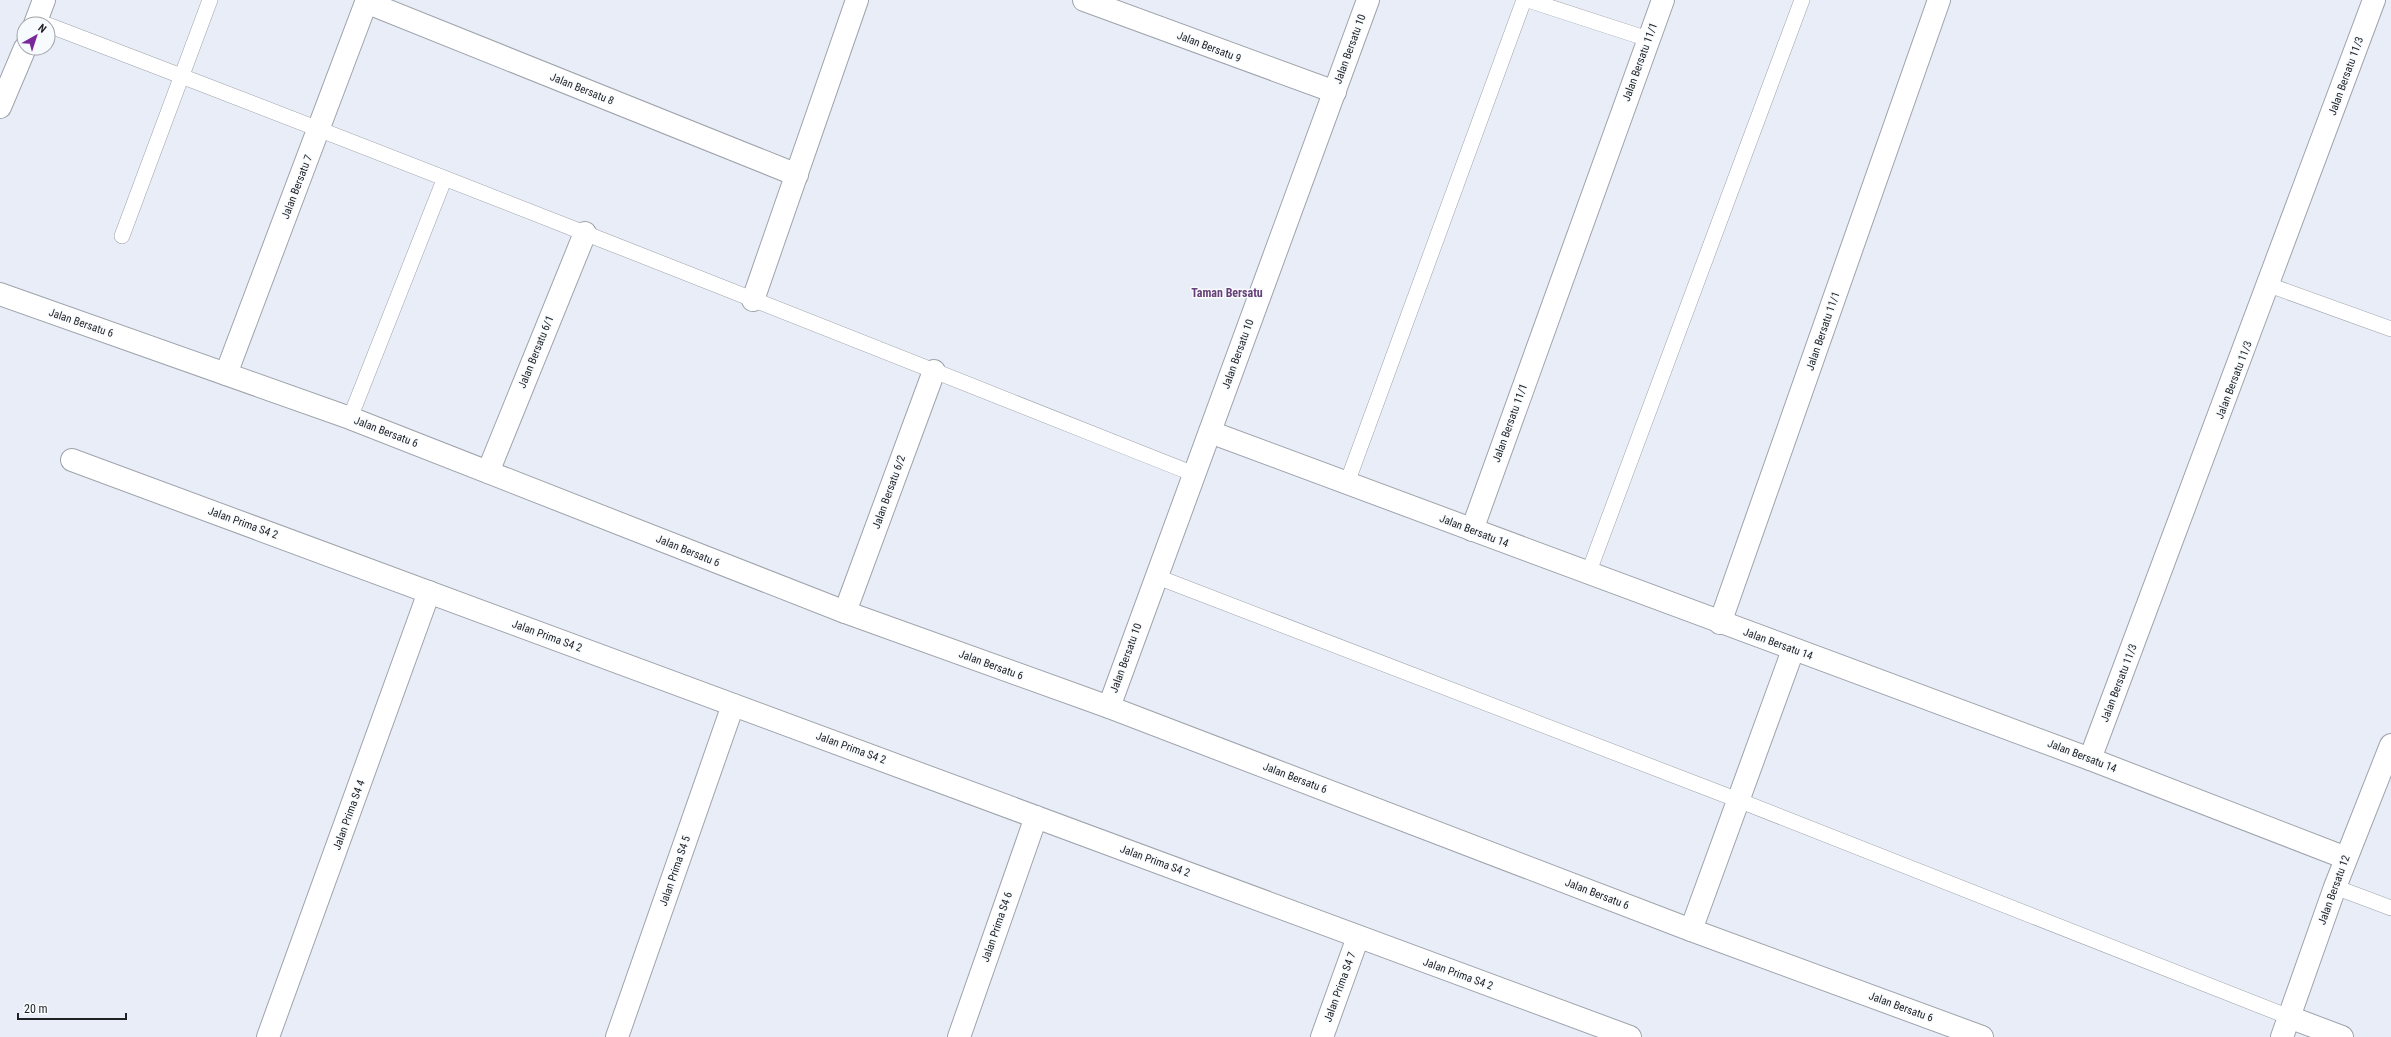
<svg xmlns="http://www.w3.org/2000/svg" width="2391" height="1037" font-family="'Roboto Condensed',sans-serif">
<rect width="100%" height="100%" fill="#e8edf7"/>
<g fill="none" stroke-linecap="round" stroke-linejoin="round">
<!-- service casing -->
<g stroke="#9ea3ac" stroke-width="16">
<g id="service">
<polyline points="1528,0 1648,39"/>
<path d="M48,25c383,146 765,298 1146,449"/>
<polyline points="122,236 210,0"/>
<polyline points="2269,285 2391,329"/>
<polyline points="350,418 444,180"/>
<polyline points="1347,483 1524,0"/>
<polyline points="1588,574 1802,0"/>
<polyline points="1155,576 1738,800 2289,1017"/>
<polyline points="2335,887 2391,908"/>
</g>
</g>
<!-- minor casing -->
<g stroke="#9ea3ac" stroke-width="24">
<g id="minor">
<polyline points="1084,0 1335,92"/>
<polyline points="366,2 797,175"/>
<polyline points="35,24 44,0"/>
<polyline points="0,107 25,48"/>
<polyline points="0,294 350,418 845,612 1109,707 1691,930 1982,1037"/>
<polyline points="753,300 857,0"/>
<polyline points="226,374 367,0"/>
<polyline points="1210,432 2090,759 2346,858"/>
<polyline points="72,460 1630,1037"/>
<polyline points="488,472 585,233"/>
<polyline points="1472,530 1663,0"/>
<polyline points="845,612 934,371"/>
<polyline points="1720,623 1939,0"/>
<polyline points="1109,707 1368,0"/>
<polyline points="2090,759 2374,0"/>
<polyline points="1691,930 1793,650"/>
<polyline points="2289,1017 2342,1037"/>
<polyline points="268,1037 429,592"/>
<polyline points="617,1037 733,705"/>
<polyline points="959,1037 1036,817"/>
<polyline points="1322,1037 1358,937"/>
<polyline points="2282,1037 2335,887 2391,745"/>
</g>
</g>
<!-- service -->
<use href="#service" stroke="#fff" stroke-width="15"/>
<!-- minor -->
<use href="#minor" stroke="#fff" stroke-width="22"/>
</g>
<g text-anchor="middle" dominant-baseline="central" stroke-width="3" stroke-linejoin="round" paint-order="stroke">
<!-- street labels -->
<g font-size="11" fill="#1f2124" stroke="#f8fbfe">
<text transform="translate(1209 47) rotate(21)">Jalan Bersatu 9</text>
<text transform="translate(1350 49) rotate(-70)">Jalan Bersatu 10</text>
<text transform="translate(1640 62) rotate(-70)">Jalan Bersatu 11/1</text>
<text transform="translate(2346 76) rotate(-70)">Jalan Bersatu 11/3</text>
<text transform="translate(582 89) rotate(22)">Jalan Bersatu 8</text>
<text transform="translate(297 187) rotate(-69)">Jalan Bersatu 7</text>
<text transform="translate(81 323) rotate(19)">Jalan Bersatu 6</text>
<text transform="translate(1823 331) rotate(-71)">Jalan Bersatu 11/1</text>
<text transform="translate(536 352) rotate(-68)">Jalan Bersatu 6/1</text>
<text transform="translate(1238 354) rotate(-70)">Jalan Bersatu 10</text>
<text transform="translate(2234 380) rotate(-69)">Jalan Bersatu 11/3</text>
<text transform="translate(1510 423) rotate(-70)">Jalan Bersatu 11/1</text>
<text transform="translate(386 432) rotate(21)">Jalan Bersatu 6</text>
<text transform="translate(889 492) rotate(-70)">Jalan Bersatu 6/2</text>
<text transform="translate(243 523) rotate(20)">Jalan Prima S4 2</text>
<text transform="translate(1474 531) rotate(21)">Jalan Bersatu 14</text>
<text transform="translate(688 551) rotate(22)">Jalan Bersatu 6</text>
<text transform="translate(547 636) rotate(20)">Jalan Prima S4 2</text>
<text transform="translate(1778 644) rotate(20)">Jalan Bersatu 14</text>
<text transform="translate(1126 658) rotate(-70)">Jalan Bersatu 10</text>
<text transform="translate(991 665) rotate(20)">Jalan Bersatu 6</text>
<text transform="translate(2119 683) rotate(-69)">Jalan Bersatu 11/3</text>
<text transform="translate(851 748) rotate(20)">Jalan Prima S4 2</text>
<text transform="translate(2082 756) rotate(21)">Jalan Bersatu 14</text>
<text transform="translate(1295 778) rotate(21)">Jalan Bersatu 6</text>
<text transform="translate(349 815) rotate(-70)">Jalan Prima S4 4</text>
<text transform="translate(1155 861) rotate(20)">Jalan Prima S4 2</text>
<text transform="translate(675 871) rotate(-71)">Jalan Prima S4 5</text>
<text transform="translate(2334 890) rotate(-70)">Jalan Bersatu 12</text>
<text transform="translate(1597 894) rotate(21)">Jalan Bersatu 6</text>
<text transform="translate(997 927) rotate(-71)">Jalan Prima S4 6</text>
<text transform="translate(1458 974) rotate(20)">Jalan Prima S4 2</text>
<text transform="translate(1340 987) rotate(-70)">Jalan Prima S4 7</text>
<text transform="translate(1901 1007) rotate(20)">Jalan Bersatu 6</text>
</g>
<!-- neighbourhood labels -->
<g font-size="12" font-weight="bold" fill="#664078" stroke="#f8fbfe">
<text x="1227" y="293">Taman Bersatu</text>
</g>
</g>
<!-- north arrow -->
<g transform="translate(36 36) rotate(39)"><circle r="19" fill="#f8fbfe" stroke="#a1a4a7"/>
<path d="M0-3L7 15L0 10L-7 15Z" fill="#782898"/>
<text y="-6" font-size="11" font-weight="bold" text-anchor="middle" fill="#1f2124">N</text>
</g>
<!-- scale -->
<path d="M18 1013v6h108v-6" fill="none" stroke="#1f2124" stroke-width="2"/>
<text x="24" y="1013" font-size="12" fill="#1f2124" stroke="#f8fbfe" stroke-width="3" paint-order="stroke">20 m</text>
</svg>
